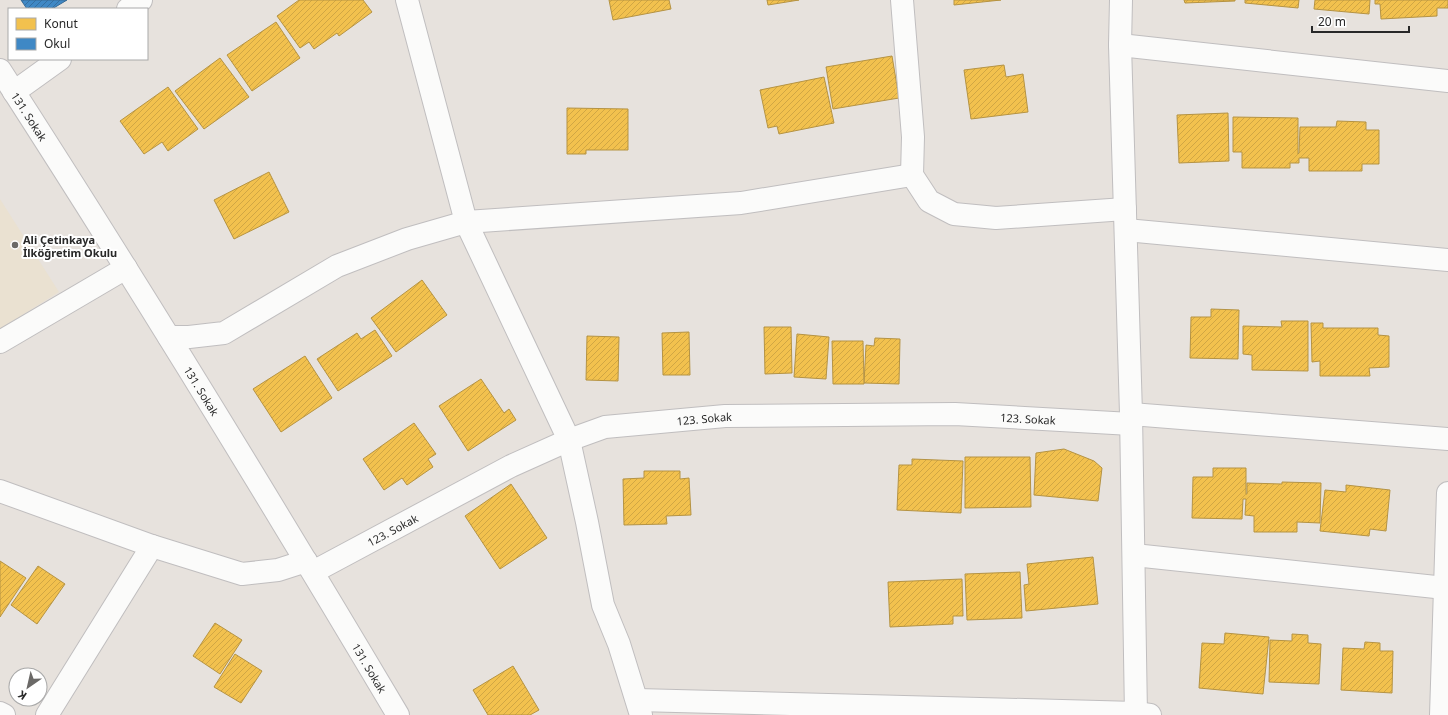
<svg xmlns="http://www.w3.org/2000/svg" width="1448" height="715" font-family="'Noto Sans',sans-serif">
<defs>
<pattern id="homes-hatch" width="6" height="6" patternUnits="userSpaceOnUse"><rect width="6" height="6" fill="#f2c14e"/><path d="M-1 1l2-2M0 6l6-6M5 7l2-2" fill="none" stroke="#d0a644"/></pattern>
<pattern id="schools-hatch" width="6" height="6" patternUnits="userSpaceOnUse"><rect width="6" height="6" fill="#3f88c5"/><path d="M-1 1l2-2M0 6l6-6M5 7l2-2" fill="none" stroke="#356fa0"/></pattern>
</defs>
<rect width="100%" height="100%" fill="#e7e2dd"/>
<!-- education -->
<polygon fill="#eae1d1" points="0,199 59,292 0,329"/>
<!-- homes -->
<g fill="url(#homes-hatch)" stroke="#b59343">
<polygon points="299,0 363,0 372,12 339,36 337,33 314,49 309,42 300,48 277,16"/>
<polygon points="609,0 669,0 671,9 613,20"/>
<polygon points="767,0 799,0 768,5"/>
<polygon points="954,0 1001,0 954,5"/>
<polygon points="1184,0 1235,0 1235,1 1185,3"/>
<polygon points="1245,0 1299,0 1298,8 1245,3"/>
<polygon points="1315,0 1370,0 1369,14 1314,9"/>
<polygon points="1375,0 1448,0 1448,8 1437,8 1437,16 1381,19 1380,4 1375,4"/>
<polygon points="276,22 300,58 252,91 227,55"/>
<polygon points="892,56 899,98 833,109 826,67"/>
<polygon points="220,58 249,97 204,129 175,91"/>
<polygon points="1004,65 1006,77 1023,74 1028,112 971,119 964,70"/>
<polygon points="824,77 834,123 779,134 777,126 768,128 760,90"/>
<polygon points="168,87 198,129 168,151 162,142 144,154 120,121"/>
<polygon points="567,108 628,109 628,150 586,150 586,154 567,154"/>
<polygon points="1228,113 1229,161 1179,163 1177,115"/>
<polygon points="1233,117 1298,118 1298,154 1299,153 1300,127 1336,127 1337,121 1366,122 1366,130 1379,130 1379,164 1362,164 1362,171 1309,171 1309,158 1299,158 1299,163 1290,163 1290,168 1242,168 1242,152 1233,152"/>
<polygon points="269,172 289,212 234,239 214,200"/>
<polygon points="422,280 447,315 396,352 371,318"/>
<polygon points="1211,309 1239,310 1238,359 1190,358 1191,317 1211,317"/>
<polygon points="1281,321 1308,321 1308,371 1252,370 1252,355 1243,354 1243,326 1282,327"/>
<polygon points="1311,323 1323,323 1323,328 1378,328 1378,335 1389,336 1389,367 1369,368 1370,376 1320,376 1320,361 1312,362"/>
<polygon points="764,327 791,327 792,373 765,374"/>
<polygon points="375,330 392,356 338,391 317,359 357,333 361,339"/>
<polygon points="689,332 690,375 663,375 662,333"/>
<polygon points="797,334 829,337 826,379 794,377"/>
<polygon points="587,336 619,337 618,381 586,380"/>
<polygon points="875,338 900,339 899,384 864,383 866,345 874,346"/>
<polygon points="832,341 863,341 864,384 833,384"/>
<polygon points="305,356 332,398 281,432 253,389"/>
<polygon points="481,379 504,413 509,409 516,420 468,451 439,406"/>
<polygon points="414,423 436,454 428,459 433,467 407,485 402,478 384,490 363,459"/>
<polygon points="1064,449 1094,461 1102,468 1098,501 1034,495 1036,453"/>
<polygon points="965,457 1030,457 1031,507 965,508"/>
<polygon points="912,459 963,461 961,513 897,510 899,465 912,465"/>
<polygon points="1213,468 1246,468 1246,494 1247,494 1247,483 1282,484 1282,482 1321,483 1320,523 1297,522 1297,532 1254,532 1254,516 1245,515 1246,499 1243,499 1242,519 1192,518 1193,477 1213,477"/>
<polygon points="644,471 680,471 680,479 689,478 691,515 666,516 667,524 624,525 623,479 644,478"/>
<polygon points="511,484 547,538 500,569 465,516"/>
<polygon points="1346,485 1390,490 1386,531 1370,529 1369,536 1320,531 1325,490 1346,492"/>
<polygon points="1093,557 1098,604 1026,611 1024,585 1029,584 1027,564"/>
<polygon points="0,561 26,578 0,617"/>
<polygon points="38,566 65,584 37,624 11,605"/>
<polygon points="1020,572 1022,618 967,620 965,574"/>
<polygon points="962,579 963,616 953,616 953,624 890,627 888,582"/>
<polygon points="215,623 242,640 220,674 193,656"/>
<polygon points="1225,633 1269,637 1263,694 1199,688 1202,643 1224,644"/>
<polygon points="1292,634 1308,635 1308,643 1321,644 1319,684 1269,682 1270,640 1292,641"/>
<polygon points="1365,642 1380,643 1380,651 1393,651 1392,693 1341,690 1343,648 1364,649"/>
<polygon points="235,654 262,671 241,703 214,687"/>
<polygon points="513,666 539,710 530,715 488,715 473,690"/>
</g>
<!-- schools -->
<polygon fill="url(#schools-hatch)" stroke="#386b96" points="21,0 67,0 52,9 27,9"/>
<g fill="none" stroke-linecap="round" stroke-linejoin="round">
<!-- minor casing -->
<g stroke="#c0bebf" stroke-width="24">
<g id="minor">
<polyline points="407,0 466,222 569,440 587,522 603,605 619,644 641,715"/>
<polyline points="902,0 913,137 912,175 929,201 954,214 996,218 1125,209"/>
<polyline points="1121,0 1120,45 1131,414 1136,715"/>
<polyline points="128,9 141,0"/>
<polyline points="1120,45 1448,81"/>
<path id="s1" d="M0,70c137,212 269,428 398,645"/>
<polyline points="14,92 60,59"/>
<polyline points="1126,230 1448,260"/>
<polyline points="169,337 189,337 224,333 337,266 407,239 466,222 741,203 912,175"/>
<polyline points="0,342 126,268"/>
<polyline points="1131,414 1448,439"/>
<polyline points="0,491 152,546 242,574 278,570 306,561"/>
<polyline points="1134,555 1445,588"/>
<path id="s2" d="M313,572l198,-106 58,-26 36,-13 120,-11 230,-2 176,10"/>
<polyline points="637,700 1136,713 1150,715"/>
<polyline points="0,713 4,715"/>
<polyline points="47,715 152,546"/>
<polyline points="1441,715 1448,493"/>
</g>
</g>
<!-- minor -->
<use href="#minor" stroke="#fbfbfa" stroke-width="22"/>
</g>
<!-- markers -->
<circle fill="#6b6967" stroke="#fff" stroke-width="1.5" cx="15" cy="245" r="4"/>
<g text-anchor="middle" dominant-baseline="central" stroke-width="4" stroke-linejoin="round" paint-order="stroke">
<!-- street labels -->
<g font-size="11" fill="#282828" stroke="#fff">
<text stroke="none"><textPath href="#s1" startOffset="55">131. Sokak</textPath></text>
<text stroke="none"><textPath href="#s1" startOffset="379">131. Sokak</textPath></text>
<text stroke="none"><textPath href="#s2" startOffset="426">123. Sokak</textPath></text>
<text stroke="none"><textPath href="#s2" startOffset="750">123. Sokak</textPath></text>
<text stroke="none"><textPath href="#s2" startOffset="90">123. Sokak</textPath></text>
<text stroke="none"><textPath href="#s1" startOffset="703">131. Sokak</textPath></text>
</g>
<!-- poi labels -->
<g font-size="11" font-weight="bold" fill="#282828" stroke="#fff" text-anchor="start">
<text x="23" y="239">Ali Çetinkaya<tspan x="23" dy="13">İlköğretim Okulu</tspan></text>
</g>
</g>
<!-- legend -->
<rect x="8" y="8" width="140" height="52" fill="#ffffff" stroke="#a9a9a9"/>
<rect x="16" y="18" width="20" height="12" fill="#f2c14e" stroke="#a9a9a9"/>
<text x="44" y="28" font-size="12" fill="#282828">Konut</text>
<rect x="16" y="38" width="20" height="12" fill="#3f88c5" stroke="#a9a9a9"/>
<text x="44" y="48" font-size="12" fill="#282828">Okul</text>
<!-- north arrow -->
<g transform="translate(28 687) rotate(214)"><circle r="19" fill="#ffffff" stroke="#a9a9a9"/>
<path d="M0-3L7 15L0 10L-7 15Z" fill="#6b6967"/>
<text y="-6" font-size="11" font-weight="bold" text-anchor="middle" fill="#282828">K</text>
</g>
<!-- scale -->
<path d="M1312 26v6h97v-6" fill="none" stroke="#282828" stroke-width="2"/>
<text x="1318" y="26" font-size="12" fill="#282828" stroke="#ffffff" stroke-width="3" paint-order="stroke">20 m</text>
</svg>
